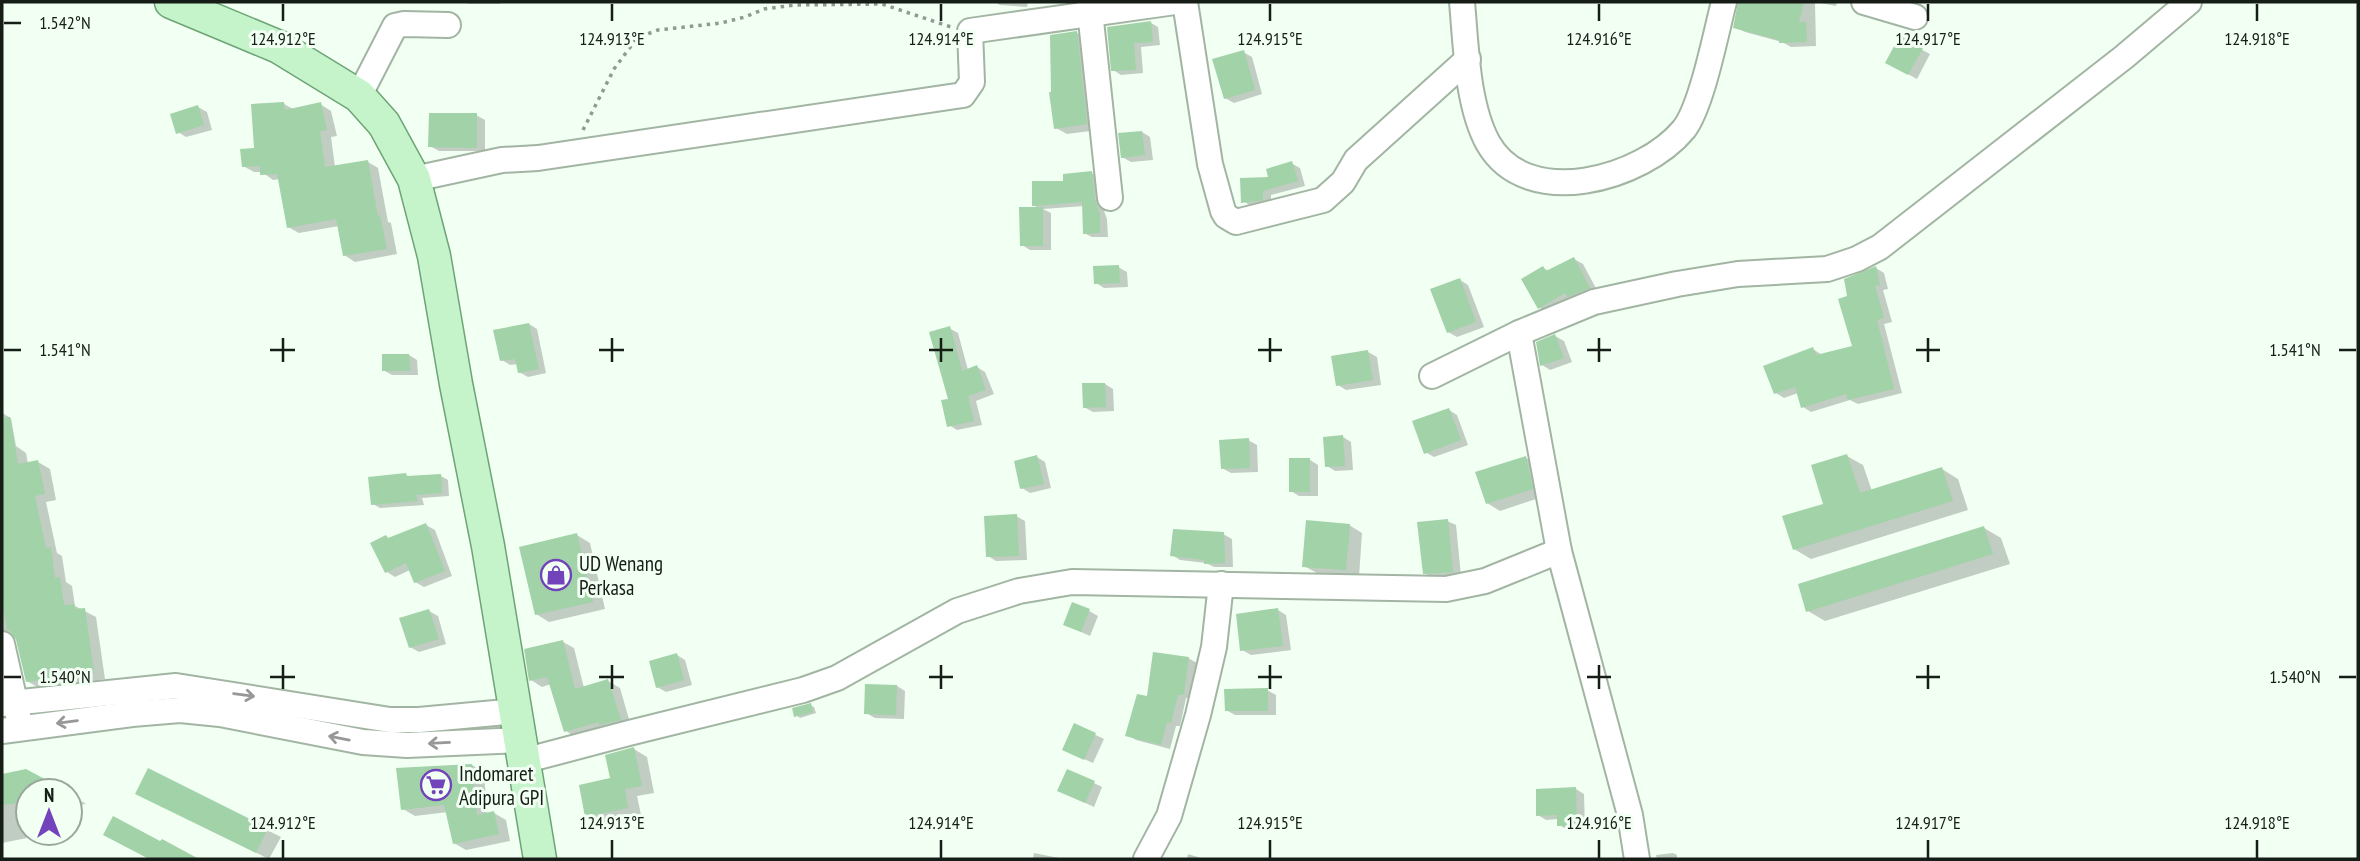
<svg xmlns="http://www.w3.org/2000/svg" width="2360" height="861" font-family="'PT Sans Narrow',sans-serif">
<rect width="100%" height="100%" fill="#f2fff3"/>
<!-- shadow -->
<g fill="#0003">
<polygon points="465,2 500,2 500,4 469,4"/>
<polygon points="994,2 1028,2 1027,7 1000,5"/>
<polygon points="1740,2 1837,2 1836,6 1815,2 1816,46 1791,47 1782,42 1745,32 1735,27"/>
<polygon points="1151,23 1158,27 1160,45 1141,47 1143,73 1121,75 1113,70 1109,28"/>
<polygon points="1077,33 1088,39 1098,130 1067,134 1056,128"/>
<polygon points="1900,38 1930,54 1917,79 1887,63"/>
<polygon points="1243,52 1252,57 1262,94 1234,103 1225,98"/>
<polygon points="284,104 295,110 320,104 331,111 337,136 331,137 335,167 368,162 378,168 388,222 391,223 397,254 355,262 344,255 339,226 299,233 288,227 280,179 273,180 262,172 254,172 243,166"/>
<polygon points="198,107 207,112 212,130 186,137 178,132"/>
<polygon points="476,115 485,120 485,151 439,151 430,146"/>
<polygon points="1142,132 1150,137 1153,160 1131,162 1122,157"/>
<polygon points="1291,163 1300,168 1305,186 1271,195 1271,204 1251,206 1243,201"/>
<polygon points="1092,173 1099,178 1102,205 1107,219 1108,237 1092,237 1084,233 1084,206 1043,209 1051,213 1051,250 1030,250 1022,245 1040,209 1033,205 1065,182"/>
<polygon points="1574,259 1583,264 1598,292 1548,312 1540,308 1543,268 1549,271"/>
<polygon points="1118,267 1127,272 1128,287 1104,288 1096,283"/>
<polygon points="1876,268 1884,273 1888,289 1883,290 1892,322 1884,324 1902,393 1858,404 1850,400 1811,412 1803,407 1798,393 1784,398 1776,393 1813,349 1822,355 1854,347 1849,297"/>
<polygon points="1460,280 1468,285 1484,327 1457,337 1448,332"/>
<polygon points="529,324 537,329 546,373 528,377 519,372 518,364 510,365 502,360"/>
<polygon points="949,328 958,333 968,370 977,367 985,372 994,394 976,401 982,425 957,430 949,425"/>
<polygon points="1555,336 1564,341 1572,362 1550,370 1542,365"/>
<polygon points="1368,352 1377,357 1381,385 1346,390 1338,385"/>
<polygon points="409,355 417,360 418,375 392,375 383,370"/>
<polygon points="1105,384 1113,389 1114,411 1093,412 1084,407"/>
<polygon points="1449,410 1457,415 1468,445 1434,457 1425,452"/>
<polygon points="2,413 11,418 16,446 26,453 28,464 38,462 50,469 56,500 46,502 57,553 62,556 66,582 72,586 75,606 96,617 105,679 39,688 27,681 18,639 12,635 2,643 2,591 20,587 4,567 2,568"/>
<polygon points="1343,437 1351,442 1353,470 1335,471 1327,466"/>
<polygon points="1248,440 1257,445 1258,472 1231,473 1222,468"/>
<polygon points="1847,456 1863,465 1872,491 1942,469 1958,479 1968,510 1811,559 1794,549 1826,505"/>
<polygon points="1037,457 1045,462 1051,488 1030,493 1022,488"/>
<polygon points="1526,458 1539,465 1545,496 1500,511 1487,503"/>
<polygon points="1310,460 1318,465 1318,496 1299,496 1291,491"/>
<polygon points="406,475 411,478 441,476 448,480 449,496 422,498 424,505 380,508 373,504"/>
<polygon points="1016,516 1025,521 1027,560 996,561 988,556"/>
<polygon points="1447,521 1456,525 1461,576 1433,578 1424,573"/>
<polygon points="426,525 435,530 452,576 424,587 415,582 410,570 395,577 387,572 389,539"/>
<polygon points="1349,525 1362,533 1359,577 1317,573 1304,566"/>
<polygon points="1984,528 2001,538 2010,564 1825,621 1808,611"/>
<polygon points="1223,534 1232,539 1233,567 1214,567 1206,563 1180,560 1172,555"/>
<polygon points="577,535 590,543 605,609 549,622 536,614"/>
<polygon points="1278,610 1286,615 1291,650 1251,655 1242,650"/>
<polygon points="429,611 438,616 446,644 419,652 410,647"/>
<polygon points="1089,611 1098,616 1090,636 1065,625"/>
<polygon points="563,642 574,648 584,688 608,681 620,688 631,726 577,738 566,731 551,684 542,687 531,680"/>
<polygon points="677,655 685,660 692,685 666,692 657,687"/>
<polygon points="1188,658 1197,663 1192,699 1186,698 1180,726 1176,726 1170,749 1136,740 1127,735 1149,698"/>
<polygon points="897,686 905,691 904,719 875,718 866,713"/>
<polygon points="1267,690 1276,695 1276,715 1235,715 1226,710"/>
<polygon points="810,705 814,707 816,713 800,718 796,715"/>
<polygon points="1075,725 1104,739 1093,763 1073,754"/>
<polygon points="634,749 647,757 654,793 637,796 641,815 600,823 587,816"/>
<polygon points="472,765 484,772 487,815 494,813 506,820 510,841 466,850 454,843 448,812 415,816 403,809"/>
<polygon points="26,771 63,791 28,791 28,810 22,811 27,838 2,843 2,776"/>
<polygon points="149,771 281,837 269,859 151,801"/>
<polygon points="1094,783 1102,787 1094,807 1068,795"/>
<polygon points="1576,789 1584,794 1585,829 1568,830 1559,825 1559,819 1546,820 1538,815"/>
<polygon points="70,795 76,798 86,804 70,806"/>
<polygon points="1034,853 1059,858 1062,859 1033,859"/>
<polygon points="1673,853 1677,855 1677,859 1657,859 1656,855"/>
<polygon points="1188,854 1204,859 1187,859"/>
</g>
<!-- building -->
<g fill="#a2d2a7">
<polygon points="1738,2 1804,2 1799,22 1806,22 1807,42 1779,43 1779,40 1733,28"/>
<polygon points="1151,21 1153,42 1134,43 1136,70 1111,71 1107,27"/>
<polygon points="1077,31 1087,124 1054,129 1049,92 1051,92 1050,35"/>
<polygon points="1900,35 1923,48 1908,75 1885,63"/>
<polygon points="1244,50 1255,90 1224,99 1212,59"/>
<polygon points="284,102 285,110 321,102 327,130 320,131 325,167 368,160 378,216 380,215 387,249 343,256 336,219 287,228 277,174 260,175 260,166 242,167 240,149 254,148 251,104"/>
<polygon points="198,105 204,125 176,134 170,114"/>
<polygon points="429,113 477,113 477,148 428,147"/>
<polygon points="1142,131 1145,155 1121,158 1118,133"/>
<polygon points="1292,161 1298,181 1263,191 1263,200 1241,203 1240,178 1268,177 1266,169"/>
<polygon points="1092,171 1095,200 1100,214 1100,233 1083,234 1082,202 1032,206 1032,181 1063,181 1063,174"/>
<polygon points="1019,207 1043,207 1043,246 1020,246"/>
<polygon points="1574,257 1590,288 1567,297 1565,293 1538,309 1521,279 1543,266 1546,271"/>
<polygon points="1119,265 1120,283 1094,284 1093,266"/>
<polygon points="1876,266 1880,285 1875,286 1884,318 1877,320 1894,389 1848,400 1846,394 1801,408 1795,387 1774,394 1763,366 1813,347 1816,355 1852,346 1838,299 1847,296 1844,279"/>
<polygon points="1460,278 1476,322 1447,333 1430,289"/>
<polygon points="529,323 539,369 518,373 515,359 500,361 493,330"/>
<polygon points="950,326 962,371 977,365 986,390 968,396 974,421 947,427 941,400 948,399 929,332"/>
<polygon points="1555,334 1564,358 1540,366 1536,342"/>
<polygon points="1368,350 1373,380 1336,386 1331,356"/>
<polygon points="382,354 409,354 410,371 382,371"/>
<polygon points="1082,383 1105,383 1106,407 1083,408"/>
<polygon points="1449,408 1461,440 1424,454 1412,421"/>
<polygon points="10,417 18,464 38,460 45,494 35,496 46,548 51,547 55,578 60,577 64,605 74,604 75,609 85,608 94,673 26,682 16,640 10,631 7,630 2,596 2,418"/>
<polygon points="1343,435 1345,466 1325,467 1323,437"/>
<polygon points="1249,438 1250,468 1221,469 1219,440"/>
<polygon points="1847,454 1860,493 1942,467 1953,501 1793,550 1782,516 1823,504 1811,465"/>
<polygon points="1037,455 1044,484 1020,489 1014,461"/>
<polygon points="1526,456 1533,489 1486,504 1475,472"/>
<rect x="1289" y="458" width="21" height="34"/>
<polygon points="406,473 407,476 441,474 442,493 416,495 418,501 371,505 368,477"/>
<polygon points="1017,514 1019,556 986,557 984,516"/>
<polygon points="1448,519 1453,572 1423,574 1417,522"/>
<polygon points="1306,520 1350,524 1346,570 1302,567"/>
<polygon points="426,523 445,571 414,583 406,563 385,573 370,543 386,535 388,538"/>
<polygon points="1984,526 1993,554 1806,612 1798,584"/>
<polygon points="1173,529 1224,532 1225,563 1204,564 1204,560 1170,556"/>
<polygon points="577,533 593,602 535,615 519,547"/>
<polygon points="1072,602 1090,609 1081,632 1063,625"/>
<polygon points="1278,608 1283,646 1240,651 1236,614"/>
<polygon points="429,609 439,639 409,648 399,618"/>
<polygon points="563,640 575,689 608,679 621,720 599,725 599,722 564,732 547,677 529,681 524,649"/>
<polygon points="1153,652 1189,657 1184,695 1178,695 1171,723 1167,722 1161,745 1125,736 1137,694 1147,696"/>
<polygon points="677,653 684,680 656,688 649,661"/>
<polygon points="865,684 897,685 896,715 864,714"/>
<polygon points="1268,688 1268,711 1225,711 1224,689"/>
<polygon points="811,703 813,712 794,717 792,708"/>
<polygon points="1074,723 1096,733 1084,760 1062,750"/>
<polygon points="634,747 642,786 625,789 628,808 585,817 579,785 610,778 605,755"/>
<polygon points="472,764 477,815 494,811 499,834 453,844 444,805 401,810 396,768"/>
<polygon points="148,768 268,828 256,853 135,794"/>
<polygon points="26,769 67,791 28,791 28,802 2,805 2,774"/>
<polygon points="1067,769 1095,781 1085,803 1057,791"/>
<polygon points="1576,787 1577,826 1557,826 1557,815 1536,816 1536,789"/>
<polygon points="113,816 160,841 162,839 199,859 149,859 103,835"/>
</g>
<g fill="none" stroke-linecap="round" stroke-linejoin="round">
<!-- minor casing -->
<g stroke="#a2b5a3" stroke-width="28">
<g id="minor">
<polyline points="1089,2 1110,198"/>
<polyline points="1185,2 1210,164 1223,211 1226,216 1236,222 1323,200 1343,182 1356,160 1468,59"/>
<path d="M1462,2c4,43 5,103 26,141 39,69 155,36 196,-14 18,-23 32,-97 40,-127"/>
<polyline points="1864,2 1915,17"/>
<polyline points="359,96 395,26 404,24 448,25"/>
<polyline points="414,179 502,160 538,158 963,95 972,82 970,31 1175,2"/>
<polyline points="1519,333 1559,551"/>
<polyline points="1432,376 1519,333 1594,302 1677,284 1738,274 1827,269 1857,259 1880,247 2124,57 2189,2"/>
<polyline points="2,644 18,715"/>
<polyline points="2,704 176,686 390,720 419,720 517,711"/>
<polyline points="2,731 132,714 180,710 220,714 363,742 407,745 520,740"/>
<polyline points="523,761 629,733 803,690 837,678 957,611 1019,591 1072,582 1446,589 1485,581 1559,551 1630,815 1637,859"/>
<polyline points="1146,859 1169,816 1198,715 1214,647 1221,584"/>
</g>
</g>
<!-- major casing -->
<g stroke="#6ea475" stroke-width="35">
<polyline id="major" points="171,2 279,47 359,96 384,124 414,179 434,256 456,384 488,546 540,859"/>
</g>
<!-- path -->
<polyline stroke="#909a91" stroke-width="3.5" stroke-dasharray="3.5 5" stroke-linecap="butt" points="583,130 614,69 637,38 658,30 721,23 745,17 764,9 795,5 882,4 951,27"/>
<!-- minor -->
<use href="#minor" stroke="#fff" stroke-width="24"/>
<!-- major -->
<use href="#major" stroke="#c5f4cb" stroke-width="32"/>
</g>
<!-- one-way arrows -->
<defs><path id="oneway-shaft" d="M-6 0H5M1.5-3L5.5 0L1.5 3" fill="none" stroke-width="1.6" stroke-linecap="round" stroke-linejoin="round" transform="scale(1.75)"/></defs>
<g stroke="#969996">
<use href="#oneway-shaft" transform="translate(244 695) rotate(8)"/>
<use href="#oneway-shaft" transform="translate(67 722) rotate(173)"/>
<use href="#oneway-shaft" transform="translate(339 738) rotate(-169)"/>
<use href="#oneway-shaft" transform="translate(439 743) rotate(177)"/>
</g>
<!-- ticks -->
<path fill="none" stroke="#161d16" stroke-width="2.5" d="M283,4v17M612,4v17M941,4v17M1270,4v17M1599,4v17M1928,4v17M2257,4v17M4,23h17M283,338v24M612,338v24M941,338v24M1270,338v24M1599,338v24M1928,338v24M4,350h17M270,350h25M599,350h25M929,350h24M1258,350h24M1587,350h24M1916,350h24M2339,350h17M283,665v24M612,665v24M941,665v24M1270,665v24M1599,665v24M1928,665v24M4,677h17M270,677h25M599,677h25M929,677h24M1258,677h24M1587,677h24M1916,677h24M2339,677h17M283,840v18M612,840v18M941,840v18M1270,840v18M1599,840v18M1928,840v18M2257,840v18"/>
<!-- icons -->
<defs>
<g id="shop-ring" transform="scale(1.575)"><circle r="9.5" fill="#f2fff3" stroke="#7243bb" stroke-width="1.5"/><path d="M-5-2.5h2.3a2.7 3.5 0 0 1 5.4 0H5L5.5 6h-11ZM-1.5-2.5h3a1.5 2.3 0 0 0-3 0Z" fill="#7243bb"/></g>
<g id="supermarket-ring" transform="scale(1.575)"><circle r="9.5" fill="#f2fff3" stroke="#7243bb" stroke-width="1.5"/><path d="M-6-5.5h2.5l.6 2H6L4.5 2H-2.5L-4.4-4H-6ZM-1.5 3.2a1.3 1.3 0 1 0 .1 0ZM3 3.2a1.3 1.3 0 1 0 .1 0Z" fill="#7243bb"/></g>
</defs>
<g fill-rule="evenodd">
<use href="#shop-ring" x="556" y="575"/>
<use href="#supermarket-ring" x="436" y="785"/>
</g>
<g text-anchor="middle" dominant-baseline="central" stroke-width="6" stroke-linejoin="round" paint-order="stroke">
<!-- poi labels -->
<g font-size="21" fill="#161d16" stroke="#f2fff3" text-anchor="start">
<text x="579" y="563">UD Wenang<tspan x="579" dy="24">Perkasa</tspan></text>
<text x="459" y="773">Indomaret<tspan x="459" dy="24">Adipura GPI</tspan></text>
</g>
</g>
<g font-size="18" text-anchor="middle" fill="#161d16" stroke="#f2fff3" stroke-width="6" stroke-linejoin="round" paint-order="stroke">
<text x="65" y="29">1.542°N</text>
<text x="283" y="45">124.912°E</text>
<text x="612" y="45">124.913°E</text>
<text x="941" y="45">124.914°E</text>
<text x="1270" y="45">124.915°E</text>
<text x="1599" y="45">124.916°E</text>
<text x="1928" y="45">124.917°E</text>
<text x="2257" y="45">124.918°E</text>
<text x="65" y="356">1.541°N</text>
<text x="2295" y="356">1.541°N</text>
<text x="65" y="683">1.540°N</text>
<text x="2295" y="683">1.540°N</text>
<text x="283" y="829">124.912°E</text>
<text x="612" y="829">124.913°E</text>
<text x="941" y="829">124.914°E</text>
<text x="1270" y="829">124.915°E</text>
<text x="1599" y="829">124.916°E</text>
<text x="1928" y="829">124.917°E</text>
<text x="2257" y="829">124.918°E</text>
</g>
<!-- border -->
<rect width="2360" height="861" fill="none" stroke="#161d16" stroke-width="7"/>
<!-- north arrow -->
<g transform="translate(49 812)"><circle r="33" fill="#f2fff3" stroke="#9aa59b" stroke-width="2"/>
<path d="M0-5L12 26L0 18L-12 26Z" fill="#7243bb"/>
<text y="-10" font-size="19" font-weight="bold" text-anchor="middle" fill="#161d16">N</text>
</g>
</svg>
